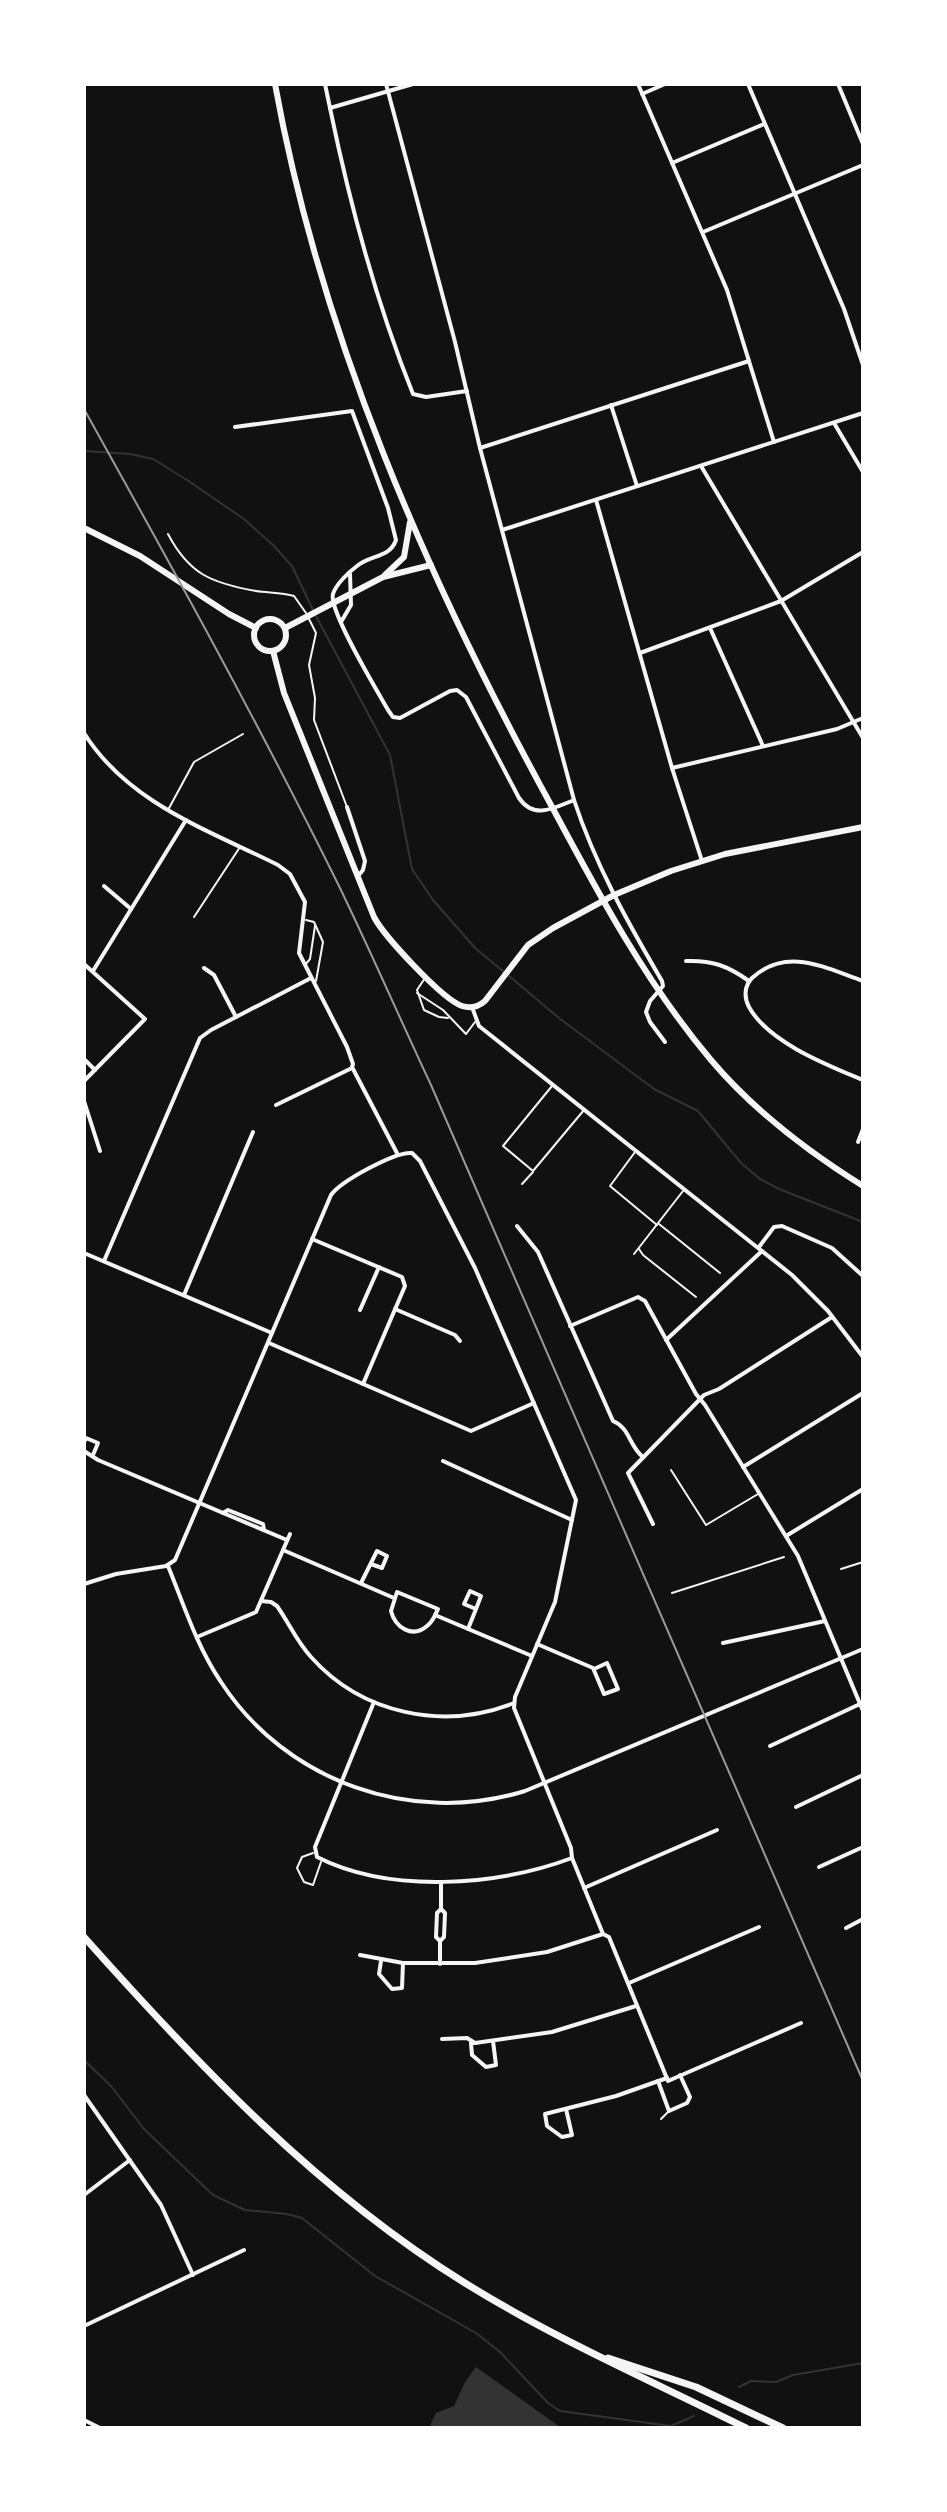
<svg xmlns="http://www.w3.org/2000/svg" width="947" height="2512" font-family="'Noto Sans',sans-serif">
<rect width="100%" height="100%" fill="#111"/>
<!-- water -->
<polygon fill="#333" points="476,2367 560,2427 429,2428 436,2413 454,2406 465,2382"/>
<g fill="none" stroke-linecap="round" stroke-linejoin="round">
<!-- stream -->
<g stroke="#333" stroke-width="2">
<polyline points="84,451 130,454 153,459 187,480 244,519 274,546 292,566 313,610"/>
<polyline points="316,616 390,755 412,869 433,900 475,948 504,972"/>
<polyline points="509,976 559,1018 654,1089 698,1111 741,1163 760,1179 779,1189 863,1222"/>
<polyline points="84,2060 111,2086 144,2129 213,2195 245,2210 287,2214 302,2218 375,2276 476,2333 500,2352 548,2403 560,2411 671,2426 694,2416"/>
<polyline points="739,2387 751,2381 776,2382 793,2375 863,2363"/>
</g>
<!-- service -->
<g stroke="#f5f5f5" stroke-width="2">
<path d="M168,534c21,40 43,49 88,57 12,2 26,1 38,5l12,17"/>
<polyline points="309,619 316,633 309,665 315,698 314,720 347,807"/>
<polyline points="168,810 194,762 243,734"/>
<polyline points="194,917 240,847"/>
<polyline points="306,920 314,922 323,942 316,981"/>
<polyline points="305,965 310,959 315,926"/>
<polyline points="425,978 417,990 424,1010 439,1017 448,1018"/>
<polyline points="417,993 443,1010 466,1034 475,1022"/>
<polyline points="552,1086 503,1146 533,1171 584,1110"/>
<polyline points="635,1152 610,1186 657,1225"/>
<polyline points="522,1184 533,1172"/>
<polyline points="659,1224 720,1273"/>
<polyline points="639,1249 643,1255 696,1297"/>
<polyline points="634,1254 683,1191"/>
<polyline points="671,1470 706,1525 758,1494"/>
<polyline points="841,1569 863,1562"/>
<polyline points="672,1593 784,1557"/>
<polyline points="313,1853 302,1857 297,1868 304,1882 313,1885 321,1862"/>
<polyline points="661,2119 668,2112"/>
</g>
<!-- minor -->
<g stroke="#f5f5f5" stroke-width="4">
<polyline points="325,84 330,108"/>
<path d="M386,84l69,258 25,106 94,352c21,64 54,123 88,181l1,5 -13,15 -4,11 4,10 15,20"/>
<path d="M413,84l-83,24c20,97 46,194 83,286l13,3 41,-6"/>
<polyline points="638,84 727,290 774,442"/>
<polyline points="748,84 844,309 863,365"/>
<polyline points="838,84 863,144"/>
<polyline points="642,94 665,84"/>
<polyline points="672,163 764,124"/>
<polyline points="703,232 863,165"/>
<polyline points="611,405 637,486"/>
<polyline points="834,423 863,472"/>
<path d="M235,427l117,-16 36,97 8,32c-6,18 -26,15 -39,26 -8,6 -21,18 -24,28 -5,16 45,98 55,116l5,7 7,1 50,-27 7,-1 9,7 53,101c15,22 35,10 55,2"/>
<polyline points="480,448 749,361"/>
<polyline points="701,466 863,738"/>
<polyline points="596,500 672,768 702,861"/>
<polyline points="502,530 863,413"/>
<polyline points="341,622 351,605 350,574"/>
<polyline points="710,628 763,746"/>
<polyline points="640,653 781,601 863,552"/>
<path d="M84,733c44,70 124,97 194,132l12,9 15,28 -6,51 48,94 6,17 -1,3 46,88"/>
<polyline points="672,768 837,729 863,718"/>
<polyline points="347,807 365,861 363,870 358,876"/>
<polyline points="104,886 131,909"/>
<path d="M686,961c26,-1 42,5 63,20"/>
<polyline points="84,964 145,1019 84,1081"/>
<polyline points="204,968 214,975 236,1017"/>
<polyline points="93,971 186,820"/>
<path d="M863,981c-38,-13 -76,-35 -111,-3 -8,8 -8,20 -3,29 19,35 78,58 114,73"/>
<polyline points="472,1007 479,1026 792,1275 828,1311 863,1357"/>
<polyline points="84,1059 95,1070"/>
<polyline points="84,1101 100,1151"/>
<polyline points="276,1105 352,1068"/>
<polyline points="858,1142 863,1129"/>
<path d="M517,1226l21,26 75,169c17,7 16,25 30,36"/>
<polyline points="312,1239 402,1277 405,1286 363,1384"/>
<polyline points="759,1247 774,1227 782,1226 832,1248 863,1276"/>
<polyline points="84,1253 272,1333"/>
<polyline points="104,1261 200,1038 211,1030 311,978"/>
<polyline points="184,1295 253,1132"/>
<polyline points="395,1309 455,1335 460,1341"/>
<polyline points="360,1310 379,1267"/>
<polyline points="570,1326 638,1297 645,1301 696,1394 705,1405 798,1556 863,1711"/>
<polyline points="666,1340 762,1251"/>
<polyline points="269,1343 471,1431 534,1403"/>
<polyline points="84,1442 86,1438 98,1443 93,1455"/>
<polyline points="84,1451 98,1460 287,1540"/>
<polyline points="443,1461 572,1520"/>
<polyline points="743,1467 863,1393"/>
<polyline points="223,1513 228,1510 263,1524 264,1530"/>
<polyline points="653,1524 628,1473 704,1395 719,1389 832,1317"/>
<polyline points="786,1536 863,1489"/>
<polyline points="283,1550 394,1598"/>
<path d="M168,1566c16,39 29,81 53,116 65,100 191,144 304,109l338,-142"/>
<polyline points="361,1583 377,1551 387,1556 382,1568 371,1564"/>
<path d="M84,1584l32,-10 50,-8 9,-6 156,-365c10,-14 65,-44 81,-42l8,8 55,107 101,232 -21,102 -40,95 -1,11 57,140 1,10 31,76 6,3 59,144 133,-58"/>
<path d="M397,1592l41,17c-3,6 -5,13 -11,17 -15,13 -32,1 -36,-15z"/>
<path d="M261,1601l10,1 6,4c12,17 20,36 34,51 51,57 132,74 203,46"/>
<polyline points="435,1615 532,1656"/>
<polyline points="468,1629 476,1609 464,1604 470,1591 481,1596 476,1609"/>
<polyline points="197,1637 256,1612 290,1534"/>
<polyline points="723,1643 825,1621"/>
<polyline points="537,1644 593,1668 604,1694 618,1689 607,1663 594,1669"/>
<path d="M374,1702l-59,145 2,10c73,37 180,29 255,1"/>
<polyline points="770,1746 860,1704"/>
<polyline points="796,1807 863,1775"/>
<polyline points="819,1867 863,1847"/>
<polyline points="584,1888 717,1830"/>
<polyline points="846,1928 863,1919"/>
<polyline points="440,1941 444,1937 445,1913 441,1909"/>
<polyline points="360,1955 403,1963 475,1963 547,1952 603,1934"/>
<polyline points="381,1961 379,1974 392,1989 402,1988 403,1963"/>
<polyline points="440,1964 440,1941 436,1937 437,1913 441,1909 441,1882"/>
<polyline points="629,1983 759,1927"/>
<polyline points="442,2039 467,2038 475,2043 552,2032 636,2006"/>
<polyline points="475,2043 471,2043 472,2055 486,2067 496,2065 493,2041"/>
<polyline points="658,2081 669,2111 687,2103 690,2097 680,2075"/>
<polyline points="84,2095 161,2205 193,2275"/>
<polyline points="566,2109 572,2135 562,2137 547,2126 545,2114 616,2096 667,2078"/>
<polyline points="84,2195 130,2160"/>
<polyline points="84,2326 244,2250"/>
<polyline points="84,2420 100,2428"/>
</g>
<!-- tertiary -->
<g stroke="#f5f5f5" stroke-width="6">
<polyline points="84,528 140,556 229,614 256,628"/>
<polyline points="385,575 404,557 410,522"/>
<circle cx="270" cy="635" r="16"/>
<polyline points="285,628 383,577 431,565"/>
<path d="M273,651l11,42 90,224c10,19 68,82 88,89 9,3 16,1 23,-5l43,-56 25,-17 61,-33 57,-24 54,-17 138,-27"/>
</g>
<!-- secondary -->
<path stroke="#f5f5f5" stroke-width="6" d="M275,84c46,254 153,496 276,721 47,88 95,178 160,255 43,51 96,91 152,126"/>
<!-- primary -->
<g stroke="#f5f5f5" stroke-width="7">
<path d="M84,1937c114,128 234,255 381,346 90,56 187,98 281,145"/>
<polyline points="608,2358 696,2387 783,2428"/>
</g>
<!-- rail -->
<path stroke="#9a9a9a" stroke-width="2" d="M84,409c88,158 175,315 255,477 32,66 61,133 92,199l432,996"/>
</g>
<!-- border -->
<rect width="947" height="2512" fill="none" stroke="#ffffff" stroke-width="172"/>
</svg>
